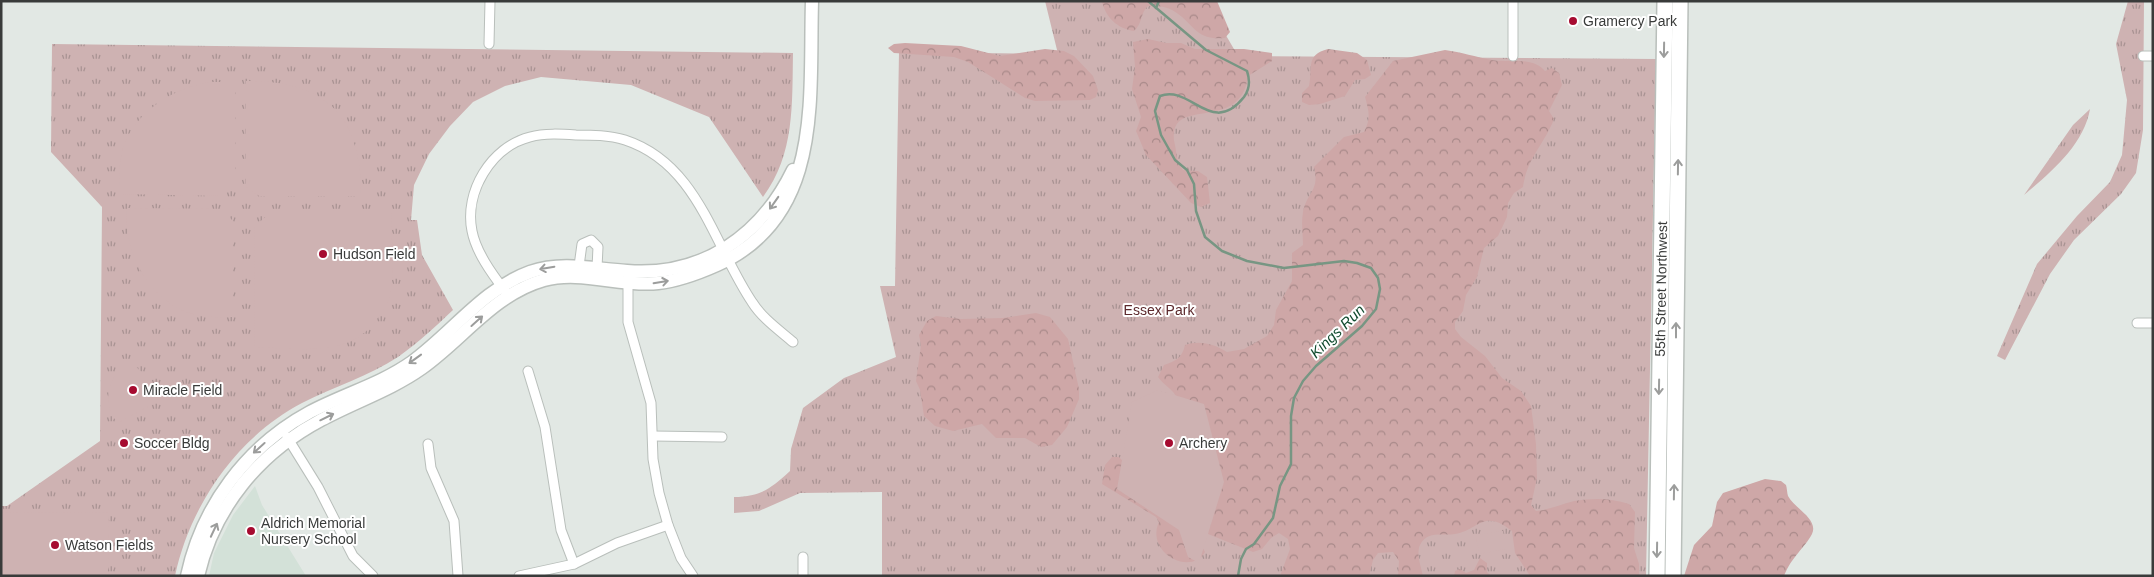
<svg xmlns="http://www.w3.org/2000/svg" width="2154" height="577" font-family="Helvetica,sans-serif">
<defs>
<pattern id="grass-tufts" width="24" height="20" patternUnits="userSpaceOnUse" patternTransform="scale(1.25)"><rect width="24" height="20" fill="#ceb2b2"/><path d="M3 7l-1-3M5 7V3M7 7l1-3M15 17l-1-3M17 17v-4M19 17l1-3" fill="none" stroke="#a89292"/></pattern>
<pattern id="forest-crowns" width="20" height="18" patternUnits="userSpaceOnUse" patternTransform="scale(1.25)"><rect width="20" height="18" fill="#cea7a7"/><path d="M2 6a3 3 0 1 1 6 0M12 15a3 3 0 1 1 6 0" fill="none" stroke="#a88989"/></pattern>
</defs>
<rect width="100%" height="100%" fill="#e2e8e4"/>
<!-- built -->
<polygon fill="#d3e1d8" points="255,486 262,505 306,576 209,576 214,553 233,515"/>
<!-- grass -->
<g fill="url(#grass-tufts)">
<path d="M1045,1h161l32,55 418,3 -10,517h-764v-84l-82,1 -41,18 -25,2v-16c28,-1 36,-8 56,-26l1,-22 12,-41 41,-30 52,-21 -16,-71h15l4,-234 159,2z"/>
<polygon points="2128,1 2144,1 2143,130 2136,173 2121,194 2074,240 2050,274 2005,360 1997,356 2037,264 2077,216 2110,182 2122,155 2127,100 2116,44"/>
<path d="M52,44l741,9c-1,51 2,101 -30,144l-54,-80 -78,-32 -90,-8 -36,9 -32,16 -23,24 -21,28 -15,31 -3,35h6l5,35 31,55c-17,16 -35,33 -55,47 -29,19 -65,30 -96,46 -65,34 -112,102 -127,173h-174v-70h6l93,-65 2,-234 -51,-55z"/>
<path d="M2090,109c-6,36 -40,64 -66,86l49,-70z"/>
</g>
<!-- forest -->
<g fill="url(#forest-crowns)">
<path d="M1102,1h115l13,31 -5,6c-31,3 -30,-15 -53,-28 -7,-4 -16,-4 -24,-4 -8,7 -5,17 -14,25 -16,-2 -29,-14 -32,-30z"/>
<path d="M1148,39l18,4h15l14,6h49l28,4v8l-24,15c-7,60 -84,16 -73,69 2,10 1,17 8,25l15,1 9,6 3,26 -9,4 -10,-4 -45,-48 -10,-24 5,-14 -9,-28 3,-22 -2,-25z"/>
<polygon points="905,43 961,46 1000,56 1045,49 1064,51 1074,56 1093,76 1098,90 1096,97 1090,100 1035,101 1025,98 968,62 954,57 894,53 888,48 894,44"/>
<path d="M1328,49l29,4 10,7 4,15 -6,4 -10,1 -10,16 -25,8 -11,1 -7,-3v-9l7,-7c4,-18 -4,-31 19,-37z"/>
<path d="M1445,50c16,2 31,7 47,10 17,3 40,-4 53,11l7,-3 7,5 3,12 -13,26 5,8c-10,26 -27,39 -31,68l-9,6 -6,10 -1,14 -9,19 -14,12 -7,29 -11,18 -3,16 -8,11v7l6,8 24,19 17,22 19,13 10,15 5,38 1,34 -6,27 5,6c13,-1 25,-7 38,-10 19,-3 37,-3 55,3l6,8 -1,36 5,16v12h-109l-15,-23 -3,-22c-29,-23 -33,-1 -57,3 -12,2 -28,-4 -35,11 -4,9 1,21 3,31h-25l1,-15 -6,-9 -15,1 -5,7 -4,16h-89l10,-27 -2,-10 -9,-6 -8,5 -9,11 -9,3 -50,-20 -25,-132c-6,-13 -13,-13 -20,-23l6,-12c12,-4 18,-7 21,-20 15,-5 29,-1 42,7l17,-3 23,-13 7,-11 2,-15 16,-29v-28l11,-8c0,-10 -2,-22 0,-33 4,-20 17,-21 11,-45l30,-30 20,-5c7,-13 5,-21 1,-35l28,-36z"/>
<polygon points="1036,313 1050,317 1068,339 1079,389 1079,399 1067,427 1052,445 1041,447 1025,438 996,438 982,424 953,431 935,426 924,416 920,390 916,381 921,345 919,335 927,321 936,316 961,319 1003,318"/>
<path d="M1112,457h7l81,85 5,10c-15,25 -60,0 -46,-30l-3,-5 -54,-33 3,-19z"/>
<path d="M1765,479l16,2 5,4c1,3 1,8 2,11 6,12 31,23 24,38 -8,15 -20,22 -28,42h-100l10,-31 18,-19 5,-24 6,-9z"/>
<polygon points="1480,558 1487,563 1487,572 1491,576 1454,576 1455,571 1460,569 1466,573 1474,570"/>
</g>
<!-- pitch -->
<g fill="#ceb2b2">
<path d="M246,81c80,0 115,34 115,115h-102l-13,-9z"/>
<path d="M211,82h24v105l-13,9 -103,-2c0,-15 0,-31 4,-46 12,-37 52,-61 88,-66z"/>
<path d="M127,208l95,1 10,11v97c-12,0 -24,1 -35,-2 -37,-8 -63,-44 -69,-80 -2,-8 -1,-18 -1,-27z"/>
<path d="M271,212h120c0,28 5,60 -2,87 -2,7 -8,14 -12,20 -27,40 -81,29 -123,28l1,-121z"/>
<path d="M128,359l24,23 8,14 -9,9 -33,18c-19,-20 -8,-47 10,-64z"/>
<polygon points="1158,390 1204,404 1224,482 1199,563 1188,557 1179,530 1117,489 1132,402"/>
<polygon points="1,512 109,513 108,576 1,576"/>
<polygon points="1503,531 1506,549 1479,554 1476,535"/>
</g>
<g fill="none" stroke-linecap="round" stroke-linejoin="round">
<!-- stream -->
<g stroke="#779683" stroke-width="2.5">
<path d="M1148,1l58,49 41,21c3,9 3,18 -3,26 -33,41 -53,-13 -84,-1l-5,15 6,24 14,25 12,10 7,14 2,27 9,26 17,14 25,10 37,7 60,-7 13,2 14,5 7,10 2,11 -4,20 -14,17 -46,40 -13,15 -9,17 -3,18v48l-11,22 -7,32 -19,26 -8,5 -5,10 -3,17"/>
<polyline points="1156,8 1159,1"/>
</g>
<!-- street casing -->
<g stroke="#b9bfbb" stroke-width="11">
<g id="street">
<polyline points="1513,1 1513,56"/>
<polyline points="489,44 490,1"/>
<polyline points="2143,56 2153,56"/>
<polyline points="579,266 582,244 591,240 598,247 597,268"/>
<polyline points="628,277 628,322 651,403 653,459 659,493 668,525 681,558 693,576"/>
<path d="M505,291c-13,-17 -29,-39 -33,-60 -8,-39 19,-84 58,-94 15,-4 31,-3 46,-2 16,0 33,0 49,5 73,24 88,104 127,162 10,16 27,28 41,40"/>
<polyline points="2137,323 2153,323"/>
<polyline points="528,371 545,427 561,530 574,564"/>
<polyline points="653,436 722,437"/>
<polyline points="287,437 318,487 353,556 373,576"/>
<polyline points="428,444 431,468 454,521 458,576"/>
<polyline points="519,576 574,564 617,543 668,525"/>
<polyline points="803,576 803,557"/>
</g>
</g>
<!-- secondary casing -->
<g stroke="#b9bfbb" stroke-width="15">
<g id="secondary">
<path d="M187,576c15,-70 60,-130 123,-164 34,-18 71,-28 102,-50 40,-29 71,-73 118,-90 32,-11 64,-3 97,-1 75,6 134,-35 166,-101"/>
<path d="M198,576c16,-69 61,-123 123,-156 33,-18 70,-30 101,-52 41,-29 72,-74 122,-88 37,-10 76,7 114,3 20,-2 41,-10 59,-18 107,-48 92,-166 95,-264"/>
</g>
</g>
<!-- primary casing -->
<g stroke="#b9bfbb" stroke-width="18">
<g id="primary">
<polyline points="1657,576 1665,1"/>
<polyline points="1673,576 1680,1"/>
</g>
</g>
<!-- street -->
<use href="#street" stroke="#fff" stroke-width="9"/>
<!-- secondary -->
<use href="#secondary" stroke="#fff" stroke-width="12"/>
<!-- primary -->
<use href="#primary" stroke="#fff" stroke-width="15"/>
</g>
<!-- one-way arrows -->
<defs><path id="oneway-shaft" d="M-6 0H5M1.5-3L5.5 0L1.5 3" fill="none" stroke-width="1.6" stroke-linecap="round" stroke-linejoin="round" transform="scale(1.25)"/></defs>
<g stroke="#9c9d9c">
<use href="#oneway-shaft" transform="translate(1664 50) rotate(91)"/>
<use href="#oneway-shaft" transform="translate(1678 167) rotate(-89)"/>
<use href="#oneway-shaft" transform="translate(774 203) rotate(125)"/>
<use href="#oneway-shaft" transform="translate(547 268) rotate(170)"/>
<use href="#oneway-shaft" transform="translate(661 282) rotate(-9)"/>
<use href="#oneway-shaft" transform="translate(477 321) rotate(-42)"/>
<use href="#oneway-shaft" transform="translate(1676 330) rotate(-90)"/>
<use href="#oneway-shaft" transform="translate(415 359) rotate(144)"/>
<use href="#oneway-shaft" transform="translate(1659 387) rotate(91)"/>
<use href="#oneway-shaft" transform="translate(327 417) rotate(-26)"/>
<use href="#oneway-shaft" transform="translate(259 448) rotate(138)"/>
<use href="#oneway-shaft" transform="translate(1674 492) rotate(-89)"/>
<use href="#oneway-shaft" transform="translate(214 530) rotate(-65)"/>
<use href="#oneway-shaft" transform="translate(1657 550) rotate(91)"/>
</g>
<!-- markers -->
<g fill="#a60b30" stroke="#fff" stroke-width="2">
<circle cx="1573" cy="21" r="5"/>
<circle cx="323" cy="254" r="5"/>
<circle cx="133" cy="390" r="5"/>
<circle cx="124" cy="443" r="5"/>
<circle cx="1169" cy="443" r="5"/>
<circle cx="251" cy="531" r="5"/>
<circle cx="55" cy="545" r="5"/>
</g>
<g text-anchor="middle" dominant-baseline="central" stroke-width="4" stroke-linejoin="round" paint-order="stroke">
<!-- poi labels -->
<g font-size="14" fill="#393b3a" stroke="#fff" text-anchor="start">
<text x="1583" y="21">Gramercy Park</text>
<text x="333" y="254">Hudson Field</text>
<text x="143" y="390">Miracle Field</text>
<text x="134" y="443">Soccer Bldg</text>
<text x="1179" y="443">Archery</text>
<text x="261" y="523">Aldrich Memorial<tspan x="261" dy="16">Nursery School</tspan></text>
<text x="65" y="545">Watson Fields</text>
</g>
<!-- street labels -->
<g font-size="14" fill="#393b3a" stroke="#fff">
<text transform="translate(1661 289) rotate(-89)">55th Street Northwest</text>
</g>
<!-- park labels -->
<g font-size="14" fill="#5c292c" stroke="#fff">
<text x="1159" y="310">Essex Park</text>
</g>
<!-- water labels -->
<g font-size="15" font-style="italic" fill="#134c30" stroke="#fff">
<text transform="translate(1337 331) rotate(-44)">Kings Run</text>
</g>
</g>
<!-- border -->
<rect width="2154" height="577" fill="none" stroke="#393b3a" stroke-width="5"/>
</svg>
